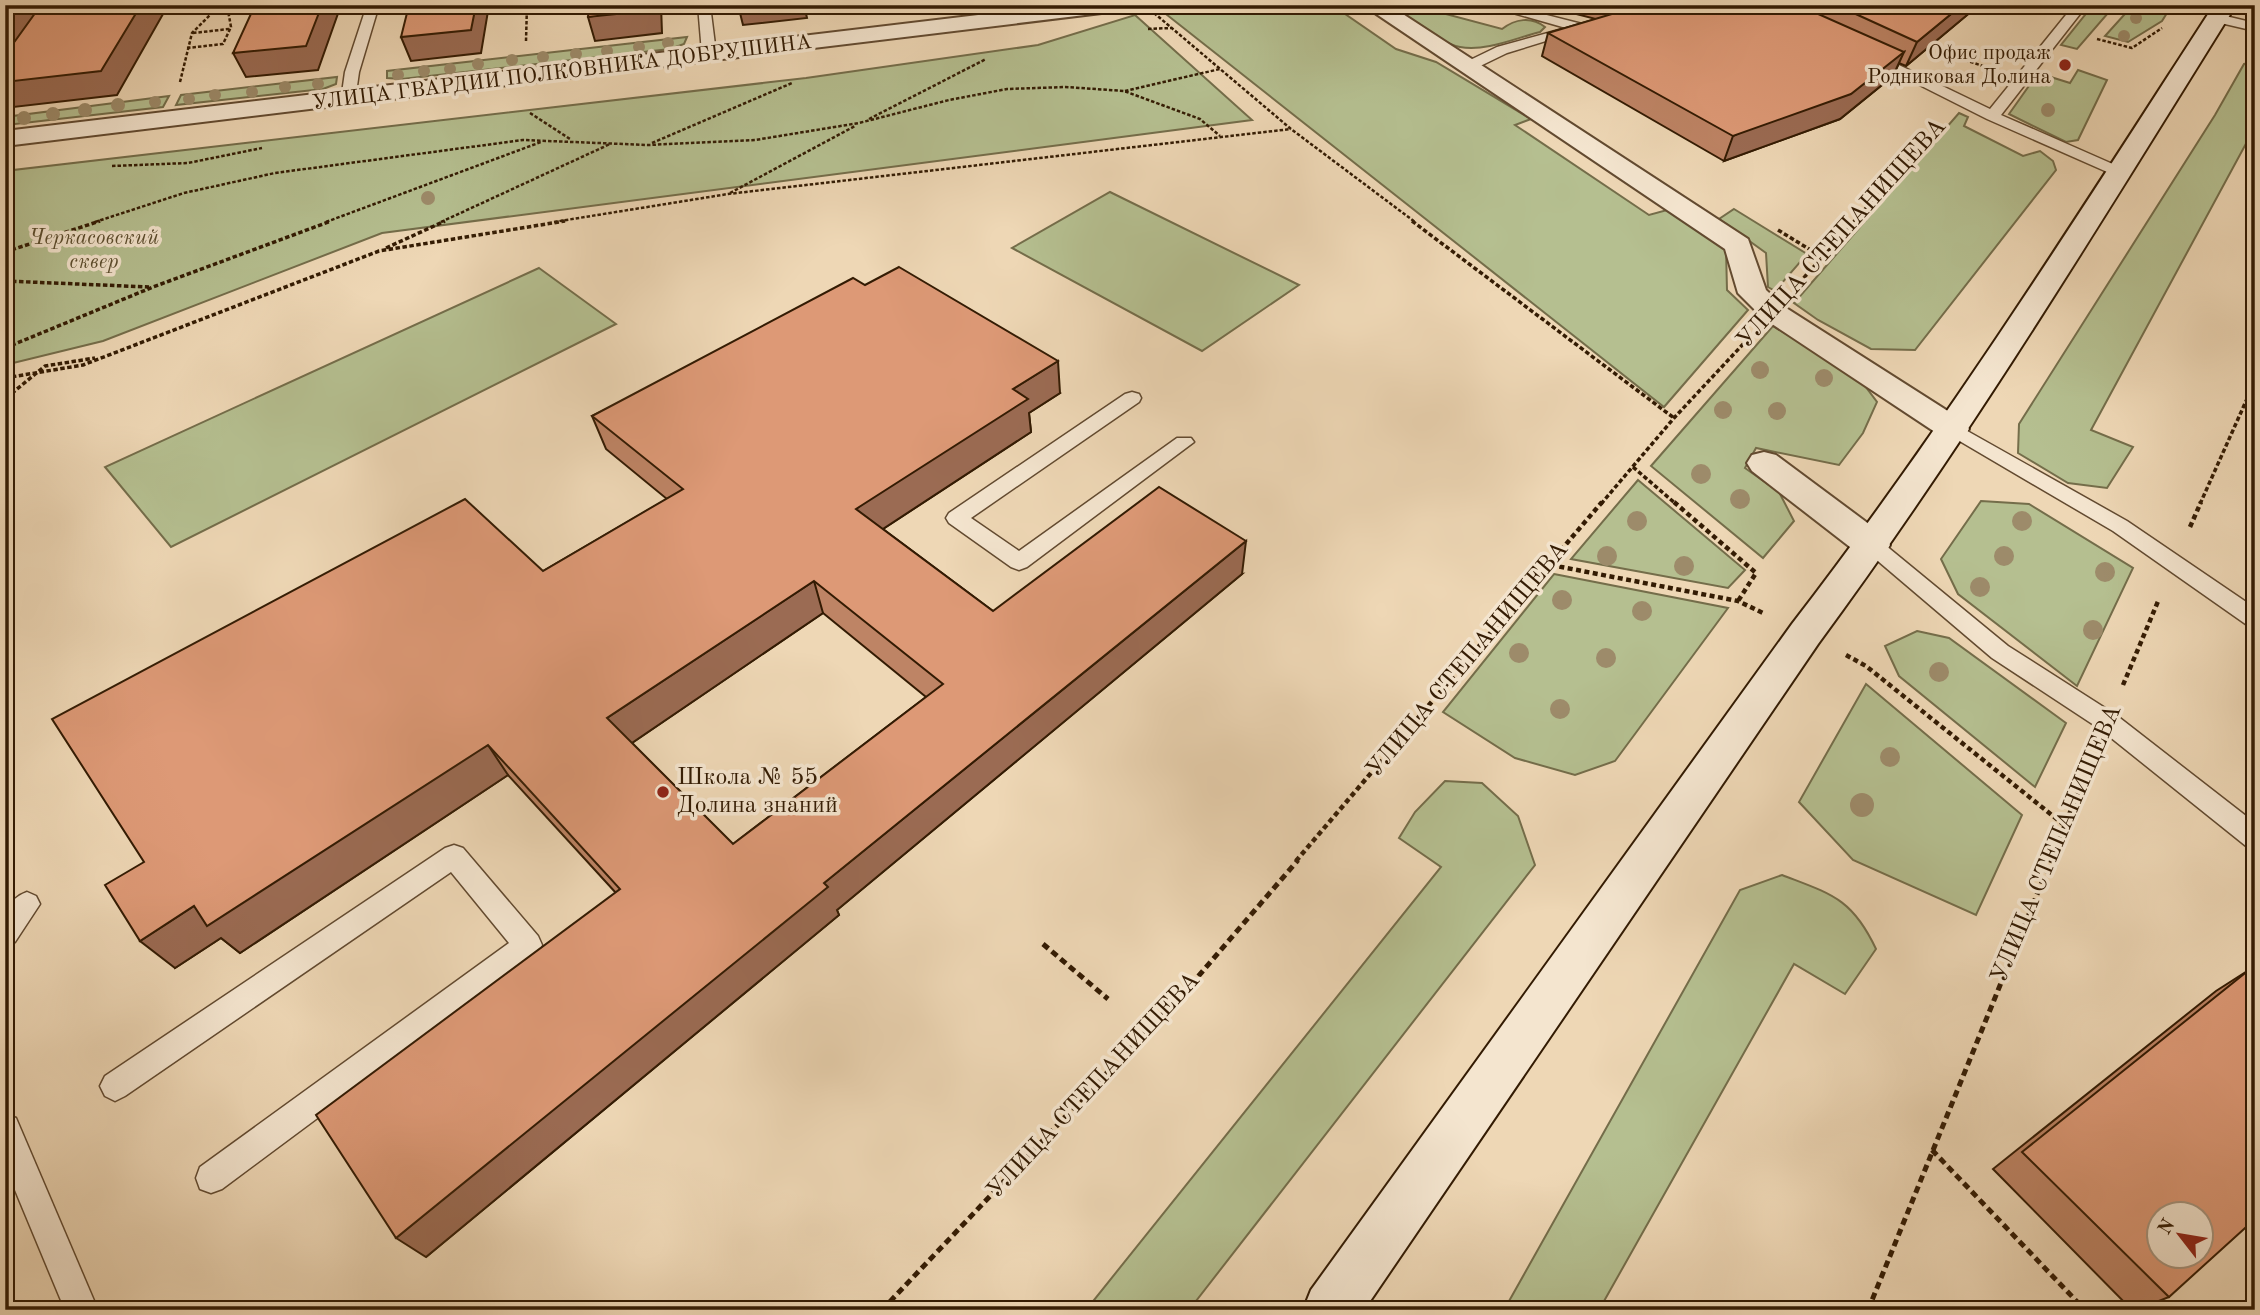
<svg xmlns="http://www.w3.org/2000/svg" width="2260" height="1315" font-family="'Old Standard TT',serif">
<rect width="100%" height="100%" fill="#eed7b5"/>
<filter id="stains"><feTurbulence type="fractalNoise" baseFrequency=".00286" numOctaves="4"/><feColorMatrix values="0 0 0 0 .2 0 0 0 0 .09 0 0 0 0 .02 0 0 0 .5 -.17"/></filter>
<radialGradient id="worn" r=".72"><stop offset=".6" stop-color="#630" stop-opacity="0"/><stop offset="1" stop-color="#630" stop-opacity=".3"/></radialGradient>
<!-- green -->
<g fill="#b5bf90" stroke="#746d4a" stroke-width="2">
<polygon points="1174,5 1332,5 1396,49 1436,62 1531,119 1515,125 1649,215 1667,210 1726,249 1727,290 1748,310 1664,407 1157,7"/>
<path d="M1390,5h22l90,24c13,-10 29,-13 43,-2l-5,5c-24,6 -55,20 -80,15 -21,-4 -51,-30 -70,-42z"/>
<polygon points="2093,5 2115,5 2077,49 2061,45"/>
<polygon points="2133,5 2172,5 2162,21 2128,42 2105,36"/>
<polygon points="1135,15 1252,120 382,233 103,341 5,365 5,171 806,78 1038,45"/>
<polygon points="687,37 684,44 670,49 402,79 387,78 387,71"/>
<polygon points="2255,62 2255,127 2091,430 2133,447 2107,488 2068,483 2018,453 2019,424 2215,115 2244,64"/>
<polygon points="2078,70 2107,80 2078,140 2066,142 2009,114 2038,73 2070,83"/>
<polygon points="337,77 336,84 323,89 176,105 181,95"/>
<polygon points="169,96 163,107 15,124 5,117"/>
<polygon points="1959,113 1968,117 1964,126 2023,156 2040,151 2053,161 2056,170 1915,350 1871,349 1818,320 1794,303"/>
<polygon points="1110,192 1299,285 1202,351 1012,248"/>
<polygon points="1734,209 1807,254 1775,291 1768,287 1766,253 1719,219"/>
<polygon points="539,268 616,324 171,547 105,467"/>
<polygon points="1773,326 1859,378 1877,402 1863,433 1839,465 1756,448 1745,468 1779,492 1794,521 1763,558 1651,466"/>
<polygon points="1638,480 1745,570 1728,588 1571,559"/>
<polygon points="1981,501 2029,504 2133,568 2077,686 1958,594 1941,559"/>
<polygon points="1554,574 1728,608 1615,761 1575,775 1515,758 1443,712"/>
<polygon points="1917,631 1949,638 2066,723 2035,787 1899,676 1885,646"/>
<polygon points="1866,684 2022,815 1976,915 1853,860 1799,802"/>
<polygon points="1445,781 1482,783 1518,816 1535,865 1189,1310 1086,1310 1441,867 1399,838 1415,812"/>
<path d="M1782,875c49,19 70,23 94,74l-31,45 -51,-30 -195,346h-95l236,-420z"/>
</g>
<g fill="none" stroke-linecap="round" stroke-linejoin="round">
<!-- lane casing -->
<g stroke="#624a30" stroke-width="3">
<g id="lane">
<polygon points="367,5 379,5 359,72 355,100 348,104 341,100 345,72"/>
<polygon points="698,5 710,5 716,53 714,56 704,56 702,53"/>
<polygon points="1485,5 1507,5 1586,25 1588,28 1507,53 1474,69 1464,69 1464,63 1497,47 1566,28"/>
<polygon points="2074,5 2087,5 2001,115 2124,169 2127,172 2124,175 2114,175 1987,119 1862,56 1864,53 1874,53 1990,109"/>
<polygon points="2217,14 2255,23 2255,31 2212,21 2211,18"/>
<polygon points="1132,392 1139,394 1141,398 1139,402 971,518 1019,551 1177,438 1191,438 1194,442 1027,567 1019,570 1011,567 949,523 946,518 949,513 1125,394"/>
<polygon points="1953,423 2127,521 2255,608 2255,627 2247,625 2113,531 1946,433 1943,429 1946,425"/>
<polygon points="1872,538 1879,540 2008,646 2116,715 2255,823 2255,849 2246,846 2100,729 1992,658 1865,550 1861,545 1865,540"/>
<polygon points="454,845 463,848 538,936 542,945 538,954 222,1189 211,1193 200,1189 196,1178 200,1167 509,943 451,872 125,1096 115,1101 105,1096 100,1086 105,1076 445,848"/>
<path d="M27,892l9,4 4,8 -25,38 -10,3c0,-22 -3,-44 22,-53z"/>
<polygon points="5,1114 16,1118 98,1310 65,1310 5,1166"/>
</g>
</g>
<!-- street casing -->
<g stroke="#624a30" stroke-width="4">
<g id="street">
<polygon points="1062,5 1129,5 1126,10 1118,11 5,146 5,131"/>
<polygon points="1363,5 1389,5 1748,239 1766,290 1783,306 1965,422 1969,429 1965,436 1953,440 1941,436 1763,318 1738,293 1725,249"/>
<polygon points="1764,452 1776,455 1885,536 1890,545 1885,554 1872,558 1859,554 1752,471 1747,463 1752,455"/>
</g>
</g>
<!-- secondary casing -->
<g stroke="#331b03" stroke-width="4">
<path id="secondary" d="M2214,5h22c-135,217 -267,434 -418,639l-454,666h-61l8,-20 481,-666c153,-198 286,-409 422,-619z"/>
</g>
<!-- path-far3 -->
<g stroke="#331b03" stroke-width="2.5" stroke-dasharray="3.5 2" stroke-linecap="butt">
<polyline points="1154,13 1291,129 1415,222"/>
<polyline points="2114,14 2123,5"/>
<polyline points="1148,29 1171,28"/>
<polyline points="193,33 229,29"/>
<polyline points="2097,39 2132,48 2162,28"/>
<polyline points="526,41 527,5"/>
<polyline points="187,48 223,44 231,27 227,5"/>
<polyline points="1965,60 1986,67"/>
<polyline points="180,82 192,33 220,5"/>
<polyline points="1125,91 1220,69"/>
<polyline points="530,113 570,139"/>
<polyline points="869,119 986,59"/>
<polyline points="652,143 792,83"/>
<polyline points="112,166 188,163 262,148"/>
<polyline points="730,193 855,126"/>
<polyline points="95,222 184,193 275,173 523,140 648,145 755,140 859,123 949,100 1007,89 1065,87 1124,91 1200,119 1220,136"/>
<polyline points="326,222 541,142"/>
<polyline points="441,222 610,144"/>
<polyline points="554,222 728,194 1291,129"/>
<polyline points="1853,222 1938,127"/>
</g>
<!-- path-far2 -->
<g stroke="#331b03" stroke-width="3.5" stroke-dasharray="4.5 2.5" stroke-linecap="butt">
<polyline points="1412,221 1674,418"/>
<polyline points="1778,230 1822,257"/>
<polyline points="386,248 445,221"/>
<polyline points="5,252 100,221"/>
<polyline points="5,281 149,287"/>
<polyline points="1799,283 1855,221"/>
<polyline points="5,348 153,287 331,221"/>
<polyline points="5,378 83,365 379,251 565,221"/>
<polyline points="5,395 11,394 45,366 95,358"/>
<polyline points="1633,467 1676,504"/>
<polyline points="1601,504 1674,418 1746,341"/>
<polyline points="2200,504 2255,381"/>
</g>
<!-- path-far1 -->
<g stroke="#331b03" stroke-width="4.5" stroke-dasharray="5 3.5" stroke-linecap="butt">
<polyline points="1674,502 1756,573 1738,601"/>
<polyline points="2190,527 2201,502"/>
<polyline points="1551,565 1738,601 1763,613"/>
<polyline points="1846,655 1866,666 2063,824"/>
<polyline points="2123,685 2159,599"/>
<polyline points="1296,861 1602,502"/>
<polyline points="2050,861 2091,761"/>
</g>
<!-- path -->
<g stroke="#331b03" stroke-width="5" stroke-dasharray="7 4.5" stroke-linecap="butt">
<polyline points="1043,944 1108,999"/>
<polyline points="1932,1150 2085,1310"/>
<polyline points="882,1310 1195,980 1298,860"/>
<polyline points="1868,1310 2051,860"/>
</g>
<!-- lane -->
<use href="#lane" fill="#f4e5cf" fill-rule="evenodd"/>
<!-- street -->
<use href="#street" fill="#f4e5cf" fill-rule="evenodd"/>
<!-- secondary -->
<use href="#secondary" fill="#f4e5cf" fill-rule="evenodd"/>
</g>
<!-- trees -->
<g fill="#9d8b6a">
<circle cx="2136" cy="18" r="6"/>
<circle cx="2124" cy="36" r="6"/>
<circle cx="668" cy="43" r="6"/>
<circle cx="639" cy="47" r="6"/>
<circle cx="607" cy="51" r="6"/>
<circle cx="576" cy="54" r="6"/>
<circle cx="543" cy="57" r="6"/>
<circle cx="512" cy="60" r="6"/>
<circle cx="478" cy="64" r="6"/>
<circle cx="450" cy="69" r="6"/>
<circle cx="424" cy="71" r="6"/>
<circle cx="398" cy="75" r="6"/>
<circle cx="318" cy="84" r="6"/>
<circle cx="285" cy="87" r="6"/>
<circle cx="252" cy="92" r="6"/>
<circle cx="215" cy="95" r="6"/>
<circle cx="189" cy="99" r="6"/>
<circle cx="155" cy="102" r="6"/>
<circle cx="118" cy="105" r="7"/>
<circle cx="85" cy="110" r="7"/>
<circle cx="2048" cy="110" r="7"/>
<circle cx="53" cy="114" r="7"/>
<circle cx="24" cy="118" r="7"/>
<circle cx="428" cy="198" r="7"/>
<circle cx="1760" cy="370" r="9"/>
<circle cx="1824" cy="378" r="9"/>
<circle cx="1723" cy="410" r="9"/>
<circle cx="1777" cy="411" r="9"/>
<circle cx="1701" cy="474" r="10"/>
<circle cx="1740" cy="499" r="10"/>
<circle cx="1637" cy="521" r="10"/>
<circle cx="2022" cy="521" r="10"/>
<circle cx="1607" cy="556" r="10"/>
<circle cx="2004" cy="556" r="10"/>
<circle cx="1684" cy="566" r="10"/>
<circle cx="2105" cy="572" r="10"/>
<circle cx="1980" cy="587" r="10"/>
<circle cx="1562" cy="600" r="10"/>
<circle cx="1642" cy="611" r="10"/>
<circle cx="2093" cy="630" r="10"/>
<circle cx="1519" cy="653" r="10"/>
<circle cx="1606" cy="658" r="10"/>
<circle cx="1939" cy="672" r="10"/>
<circle cx="1560" cy="709" r="10"/>
<circle cx="1890" cy="757" r="10"/>
<circle cx="1862" cy="805" r="12"/>
</g>
<!-- wall -->
<g fill="#be8465" stroke="#331b03" stroke-width="2" fill-rule="evenodd">
<polygon points="1541,5 1979,5 1906,66 1899,63 1893,76 1840,119 1724,161 1542,56 1548,33 1596,19"/>
<path d="M865,285l195,108 -31,20 2,19 -148,97 110,82 249,-37 -405,336 2,5 -413,342 190,-364 -108,-118 -268,178 -19,-15 -46,30 -31,-106 399,-291 124,-72 -61,-50 -14,-33zM823,613l103,84 -193,147 -101,-101z"/>
<polygon points="2249,970 2169,1297 2136,1310 2132,1310 1993,1169 2216,991"/>
</g>
<!-- shaded-wall -->
<g fill="#9b6b53" stroke="#331b03" stroke-width="2">
<polygon points="21,5 53,5 5,74 5,27"/>
<polygon points="141,5 166,5 167,7 117,95 5,108 5,82"/>
<polygon points="322,5 341,5 318,70 246,77 233,53"/>
<polygon points="476,5 489,5 481,53 411,61 401,37"/>
<polygon points="655,5 661,5 662,33 595,41 588,17"/>
<polygon points="738,5 804,5 807,18 743,25"/>
<polygon points="1962,5 1979,5 1906,66 1917,42"/>
<polygon points="1904,52 1893,76 1840,119 1724,161 1733,136"/>
<polygon points="1058,361 1060,393 1029,413 1031,432 863,542 856,509 1013,389"/>
<polygon points="1246,541 1242,574 837,910 839,915 426,1257 396,1238 824,883"/>
<polygon points="814,581 823,613 623,749 607,718"/>
<polygon points="488,745 508,775 240,953 221,938 175,968 140,941 194,906"/>
</g>
<!-- building -->
<g fill="#dd9976" stroke="#331b03" stroke-width="2" fill-rule="evenodd">
<polygon points="5,5 21,5 5,27"/>
<polygon points="41,5 141,5 101,71 5,82 5,55"/>
<polygon points="255,5 322,5 306,46 233,53"/>
<polygon points="409,5 476,5 471,30 401,37"/>
<polygon points="589,5 655,5 655,10 588,17"/>
<polygon points="1642,5 1798,5 1904,52 1851,94 1733,136 1548,33"/>
<polygon points="1836,5 1962,5 1917,42"/>
<path d="M899,267l159,94 -45,28 15,10 -172,110 137,102 166,-124 87,54 -422,342 4,4 -432,351 -80,-123 304,-226 -132,-144 -281,181 -13,-20 -54,35 -35,-56 39,-23 -92,-143 413,-220 78,72 140,-82 -91,-73 261,-138 12,7zM814,581l129,103 -210,160 -126,-126z"/>
<path d="M2249,970l6,4v245l-86,78 -147,-145zM2159,1214h42v42h-42z"/>
</g>
<!-- markers -->
<g fill="#8f2418" stroke="#f4e5cf" stroke-width="2.5">
<circle cx="2065" cy="65" r="7"/>
<circle cx="663" cy="792" r="7"/>
</g>
<g text-anchor="middle" dominant-baseline="central" stroke-width="7" stroke-linejoin="round" paint-order="stroke">
<!-- far-poi labels -->
<g font-size="21" fill="#331b03" stroke="#f4e5cf" text-anchor="end">
<text x="2051" y="53">Офис продаж<tspan x="2051" dy="24">Родниковая Долина</tspan></text>
</g>
<!-- far-street labels -->
<g font-size="21" fill="#331b03" stroke="#f4e5cf">
<text transform="translate(562 73) rotate(-7)">УЛИЦА ГВАРДИИ ПОЛКОВНИКА ДОБРУШИНА</text>
</g>
<!-- far-park labels -->
<g font-size="21" font-style="italic" fill="#5a4c2d" stroke="#f4e5cf">
<text x="94" y="238">Черкасовский<tspan x="94" dy="24">сквер</tspan></text>
</g>
<!-- street labels -->
<g font-size="24" fill="#331b03" stroke="#f4e5cf">
<text transform="translate(1842 234) rotate(-48)">УЛИЦА СТЕПАНИЩЕВА</text>
<text transform="translate(1468 660) rotate(-50)">УЛИЦА СТЕПАНИЩЕВА</text>
<text transform="translate(2057 844) rotate(-67)">УЛИЦА СТЕПАНИЩЕВА</text>
<text transform="translate(1094 1086) rotate(-47)">УЛИЦА СТЕПАНИЩЕВА</text>
</g>
<!-- poi labels -->
<g font-size="24" fill="#331b03" stroke="#f4e5cf" text-anchor="start">
<text x="677" y="778">Школа № 55<tspan x="677" dy="28">Долина знаний</tspan></text>
</g>
</g>
<!-- margin -->
<rect width="2260" height="1315" fill="none" stroke="#eed7b5" stroke-width="28"/>
<rect x="7" y="7" width="2246" height="1301" fill="none" stroke="#331b03" stroke-width="3.5"/>
<rect x="14" y="14" width="2232" height="1287" fill="none" stroke="#331b03" stroke-width="2"/>
<!-- north arrow -->
<g transform="translate(2180 1235) rotate(301)"><circle r="33" fill="#f4e5cf" stroke="#a7947d" stroke-width="2"/>
<path d="M0-5L12 26L0 18L-12 26Z" fill="#8f2418"/>
<text y="-10" font-size="19" font-weight="bold" text-anchor="middle" fill="#331b03">N</text>
</g>
<rect width="100%" height="100%" filter="url(#stains)"/>
<rect width="100%" height="100%" fill="url(#worn)"/>
</svg>
